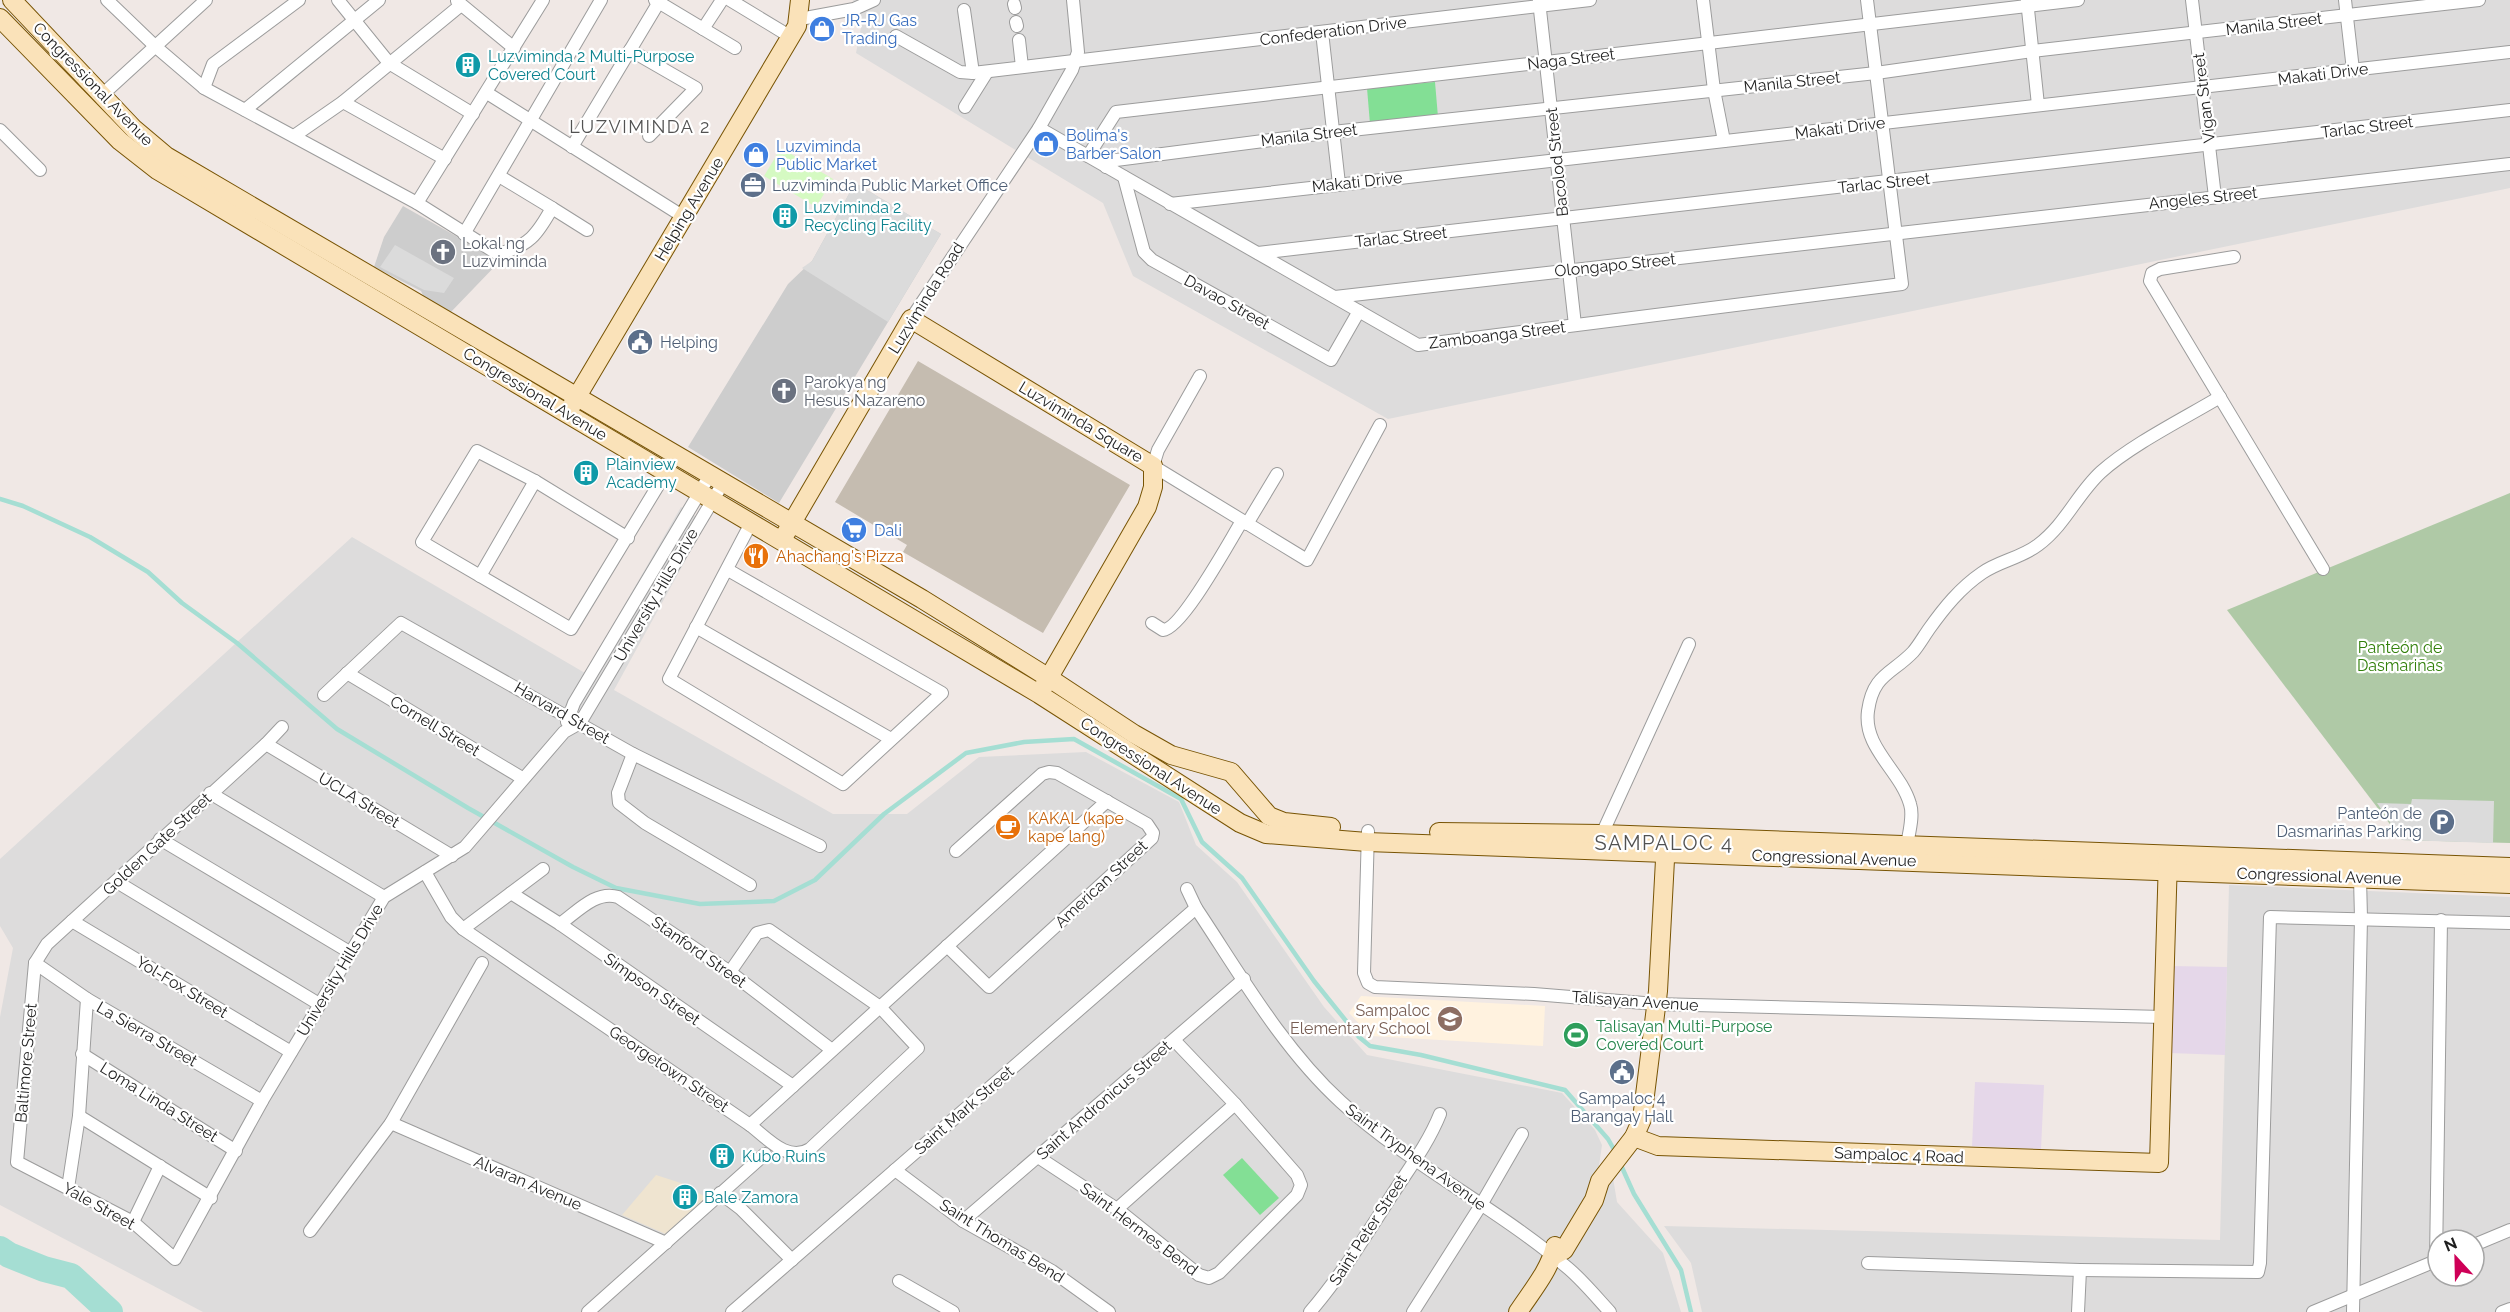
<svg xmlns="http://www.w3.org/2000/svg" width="2510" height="1312" font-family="Raleway,sans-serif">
<rect width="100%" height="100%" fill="#f0e8e5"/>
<!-- residential -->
<g fill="#dddcdc" fill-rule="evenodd">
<polygon points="853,0 2510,0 2510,188 1388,419 1133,276 1103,203 856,53 862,22"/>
<polygon points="681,507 706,523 614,690 833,814 907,814 979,757 1086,752 1179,802 1196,845 1237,882 1324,1007 1367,1055 1562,1093 1595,1130 1602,1145 1599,1166 1613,1178 1617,1202 1663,1253 1681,1312 203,1312 0,1205 0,1017 13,948 0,926 0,859 352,537 585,673"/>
<path d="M2229,885l281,12v415h-808l-11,-49 -27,-37 556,14zM2438,1240h36v36h-36z"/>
</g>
<!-- industrial -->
<g fill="#e5d7e9">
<polygon points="2171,966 2227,967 2225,1055 2169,1053"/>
<polygon points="1975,1082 2044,1085 2041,1149 1972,1146"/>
</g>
<!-- education -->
<polygon fill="#fff2df" points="1361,996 1545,1006 1543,1046 1371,1036 1349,1013"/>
<!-- religious -->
<g fill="#cdcdcd">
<polygon points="855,183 941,234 779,503 688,447 788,284 812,261"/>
<polygon points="403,206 500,261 449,314 427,304 421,291 374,267 384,237"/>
</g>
<!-- construction -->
<polygon fill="#c5bcb0" points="918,361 1130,485 1043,633 903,552 907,545 835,502"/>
<!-- farmland -->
<polygon fill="#efe4d0" points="656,1175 687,1185 708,1199 668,1235 622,1215"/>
<!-- cemetery -->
<polygon fill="#afc9a6" points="2510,493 2510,843 2402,840 2227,610"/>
<!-- park -->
<polygon fill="#d5fac2" points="781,148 833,179 816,207 764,176"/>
<!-- pitch -->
<g fill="#83df95">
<polygon points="1435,82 1438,117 1370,124 1367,88"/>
<polygon points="1242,1158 1279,1198 1260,1215 1223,1175"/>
</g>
<!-- parking -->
<g fill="#dbdbdb">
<polygon points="855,183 941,234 888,322 802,268 812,261"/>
<polygon points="395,245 454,278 444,293 424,290 380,267"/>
<polygon points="2412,799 2494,801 2493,843 2402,840 2377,803 2411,804"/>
</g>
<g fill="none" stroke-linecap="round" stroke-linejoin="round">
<!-- stream -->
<g stroke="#a5ded3" stroke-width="4.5">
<polyline points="0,499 23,506 90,537 148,572 182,603 237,643 337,729 468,808 573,867 616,888 700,904 774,901 815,880 884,814 966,753 1024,742 1074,739 1181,799 1202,842 1242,878 1314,981 1359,1037 1370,1046 1421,1055 1565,1090 1608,1139 1616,1153"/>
<polyline points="1620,1163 1634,1194 1681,1270 1691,1312"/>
</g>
<!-- river -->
<polyline stroke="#a5ded3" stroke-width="26" points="0,1249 9,1255 44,1269 71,1276 110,1312"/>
<!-- street casing -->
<g stroke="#9c9c9c" stroke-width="14">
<g id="street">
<path d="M107,0l49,47 48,41 213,115 81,51c31,-8 39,-19 54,-46l35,22"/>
<polyline points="338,0 389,63 473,114"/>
<polyline points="655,0 735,48"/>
<polyline points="730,0 791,37"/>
<polyline points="1703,0 1714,90 1724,141"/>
<polyline points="2027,0 2038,105"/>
<polyline points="2192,0 2215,197"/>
<polyline points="2345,0 2353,70"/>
<polyline points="457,1 514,48"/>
<polyline points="1539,1 1575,325"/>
<polyline points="1014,4 1015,8"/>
<polyline points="964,10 973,73"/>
<polyline points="800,19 854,9 874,0"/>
<polyline points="1016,22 1017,26"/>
<polyline points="703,29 722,0"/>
<polyline points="1322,32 1339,184"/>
<polyline points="896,36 960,72 973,73 1590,0"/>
<polyline points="1019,40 1022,67"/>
<polyline points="630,50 696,88 649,136"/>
<polyline points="204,88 213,64 299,0"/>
<polyline points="487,93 684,217"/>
<polyline points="102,95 206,0"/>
<polyline points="343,102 445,159"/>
<polyline points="965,107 987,72"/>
<polyline points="245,110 379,0"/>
<polyline points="1039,128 1418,345 1902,284 1867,0"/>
<polyline points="0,130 40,170"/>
<polyline points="294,136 343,102 461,5"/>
<polyline points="572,147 659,2"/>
<polyline points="1088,156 1116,112 2078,0"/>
<polyline points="1106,167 1116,160 1333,132 1876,73 2032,51 2479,0"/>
<polyline points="499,176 552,208"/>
<polyline points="1124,177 1144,252 1152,260 1331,360 1359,311"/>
<polyline points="417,203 543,0"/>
<polyline points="1170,204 2510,52"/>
<polyline points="464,234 601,0"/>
<polyline points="1258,253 2510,110"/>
<polyline points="2234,257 2160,269 2152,273 2150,281 2323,569"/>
<polyline points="1335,297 2510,164"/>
<polyline points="911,319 1039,128 1072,70 1078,52 1073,0"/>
<polyline points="1200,376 1158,450 1153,466 1307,560 1380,425"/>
<polyline points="1247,524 1277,474"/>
<polyline points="628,538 535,481 477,451 422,542 571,629 676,456"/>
<polyline points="728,570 942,693 843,784 669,679 751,523"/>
<polyline points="480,576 535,481"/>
<path d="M1152,623l11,7c19,-1 67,-90 79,-109"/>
<polyline points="696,627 891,739"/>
<polyline points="347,673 522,778"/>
<polyline points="324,695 401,623 633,754 820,846"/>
<polyline points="567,722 574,703 710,475"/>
<polyline points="282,727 266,744 47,944 35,963 17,1162 133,1222 175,1259 262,1101 384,897 465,847 564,732 580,723 723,483"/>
<polyline points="266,744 452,856"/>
<polyline points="633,754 618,793 619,803 645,823 750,885"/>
<polyline points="210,793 384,897"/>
<polyline points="1368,831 1364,973 1368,983 1375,987 1534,994 1656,1004 2163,1017"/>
<polyline points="1602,834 1689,644"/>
<polyline points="160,839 351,953"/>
<path d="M1907,845c2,-13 7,-29 3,-41 -10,-34 -47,-56 -42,-93 5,-37 24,-37 45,-59 6,-7 11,-16 16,-23 15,-21 31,-41 53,-56 17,-12 39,-15 56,-28 28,-21 39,-51 63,-73 30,-27 82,-53 119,-75"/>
<path d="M425,872l26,45 12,12 287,196c17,13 38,38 60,24l108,-101 -38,-41 -111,-77 -12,3 -27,39"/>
<polyline points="117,882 319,1004"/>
<path d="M1187,889l9,19c44,66 86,140 145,194 70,64 157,106 228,167 15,13 28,29 41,43"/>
<polyline points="511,893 560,924 793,1086"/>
<polyline points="72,921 291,1052"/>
<path d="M560,924c17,-12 36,-34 58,-27l112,75 102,78"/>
<polyline points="463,929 543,869"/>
<polyline points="947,946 989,987 1152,838 1153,833 1147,824 1057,773 1049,772 1042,774 956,851"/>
<polyline points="35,963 87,999 262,1101"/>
<polyline points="82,1054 236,1151"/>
<polyline points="79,1116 211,1198"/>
<polyline points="391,1123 666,1243"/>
<polyline points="750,1125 1107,801"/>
<polyline points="1038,1157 1117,1209 1199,1275 1209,1278 1219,1273 1297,1195 1301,1185 1297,1175 1235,1104 1174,1040"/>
<polyline points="895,1170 963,1221 1052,1271 1109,1312"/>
<polyline points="68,1188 79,1116 87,999"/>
<polyline points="720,1193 741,1209 792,1260"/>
<polyline points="1117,1209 1235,1104"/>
<polyline points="963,1221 1244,979"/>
<polyline points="133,1222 160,1166"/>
<polyline points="310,1231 391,1123 482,963"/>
<polyline points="2474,1245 2510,1230"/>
<polyline points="2436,1261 2441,920"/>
<polyline points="1868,1263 2080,1270 2258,1272 2260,1263 2270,917 2510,923"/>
<polyline points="899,1281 953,1312"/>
<polyline points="588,1312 765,1154"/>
<polyline points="732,1312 1196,908"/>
<path d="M1310,1312c30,-35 55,-75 80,-114 18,-28 38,-54 50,-84"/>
<polyline points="1413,1312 1481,1205 1522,1134"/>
<polyline points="2078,1312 2080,1270"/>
<polyline points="2313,1312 2438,1260"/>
<polyline points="2353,1312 2361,918 2360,878"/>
<polyline points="2502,1312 2510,1309"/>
</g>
</g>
<!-- secondary casing -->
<g stroke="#785404" stroke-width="20">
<g id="secondary">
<polyline points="12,0 134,129 166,156 922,599 1049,678 1134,734 1171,755 1231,772 1269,816 1284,822 1331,827"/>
<polyline points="0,18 120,141 157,170 1039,694 1240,823 1266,834 1367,842 2510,884"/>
<polyline points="572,405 797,26 800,0"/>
<polyline points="786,533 911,319 1153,466 1153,487 1147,507 1044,686"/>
<polyline points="1439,832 1602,834 2510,867"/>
<polyline points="1634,1137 1658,1146 2159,1163 2168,858"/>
<polyline points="1553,1256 1564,1250 1594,1200 1600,1181 1634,1137 1642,1119 1658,991 1666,841"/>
<path d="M1518,1312c13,-20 32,-42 37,-66"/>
</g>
</g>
<!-- street -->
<use href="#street" stroke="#fff" stroke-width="12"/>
<!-- secondary -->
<use href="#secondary" stroke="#fae2b9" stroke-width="18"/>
</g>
<!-- icons -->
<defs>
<g id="shop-disc" transform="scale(1.35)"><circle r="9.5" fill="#3f7fe0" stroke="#fff"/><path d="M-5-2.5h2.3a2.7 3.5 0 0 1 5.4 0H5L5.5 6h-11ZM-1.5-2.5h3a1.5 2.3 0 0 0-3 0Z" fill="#fff"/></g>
<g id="building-disc" transform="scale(1.35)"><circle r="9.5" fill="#0f9aa8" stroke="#fff"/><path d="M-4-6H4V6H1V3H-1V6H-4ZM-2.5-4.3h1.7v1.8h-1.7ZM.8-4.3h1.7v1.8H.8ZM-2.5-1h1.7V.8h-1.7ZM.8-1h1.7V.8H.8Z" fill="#fff"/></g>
<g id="office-disc" transform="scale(1.35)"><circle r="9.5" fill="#5c6f8a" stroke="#fff"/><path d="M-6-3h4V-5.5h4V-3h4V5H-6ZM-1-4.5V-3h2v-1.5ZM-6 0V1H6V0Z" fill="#fff"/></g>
<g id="church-disc" transform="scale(1.35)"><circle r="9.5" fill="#6b7280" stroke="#fff"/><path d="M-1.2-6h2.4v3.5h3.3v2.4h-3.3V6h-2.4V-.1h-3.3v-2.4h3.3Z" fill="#fff"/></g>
<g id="civic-disc" transform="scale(1.35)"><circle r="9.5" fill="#5c6f8a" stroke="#fff"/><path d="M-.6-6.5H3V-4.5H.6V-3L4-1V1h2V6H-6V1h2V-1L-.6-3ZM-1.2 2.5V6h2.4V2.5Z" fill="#fff"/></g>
<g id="supermarket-disc" transform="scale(1.35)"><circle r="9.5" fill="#3f7fe0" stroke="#fff"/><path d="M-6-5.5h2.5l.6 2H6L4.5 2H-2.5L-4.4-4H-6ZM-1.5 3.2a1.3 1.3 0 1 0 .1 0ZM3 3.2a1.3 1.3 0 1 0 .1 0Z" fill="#fff"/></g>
<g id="restaurant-disc" transform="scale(1.35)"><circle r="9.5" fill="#e8710a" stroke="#fff"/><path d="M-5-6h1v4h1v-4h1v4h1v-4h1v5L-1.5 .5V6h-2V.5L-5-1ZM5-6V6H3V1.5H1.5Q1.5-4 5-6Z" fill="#fff"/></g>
<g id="parking-disc" transform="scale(1.35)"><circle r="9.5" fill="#5c6f8a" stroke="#fff"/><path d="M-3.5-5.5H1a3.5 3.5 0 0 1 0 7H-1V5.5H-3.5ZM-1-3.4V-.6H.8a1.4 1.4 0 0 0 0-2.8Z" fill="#fff"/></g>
<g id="cafe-disc" transform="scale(1.35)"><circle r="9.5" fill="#e8710a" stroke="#fff"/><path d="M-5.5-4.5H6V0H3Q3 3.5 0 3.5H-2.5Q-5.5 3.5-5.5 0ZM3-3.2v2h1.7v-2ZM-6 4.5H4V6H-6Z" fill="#fff"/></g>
<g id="school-disc" transform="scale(1.35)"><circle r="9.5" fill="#8d6e63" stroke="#fff"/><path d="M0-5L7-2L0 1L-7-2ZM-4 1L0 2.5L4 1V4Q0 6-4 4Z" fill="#fff"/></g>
<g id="stadium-disc" transform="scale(1.35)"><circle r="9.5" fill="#2e9e5b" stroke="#fff"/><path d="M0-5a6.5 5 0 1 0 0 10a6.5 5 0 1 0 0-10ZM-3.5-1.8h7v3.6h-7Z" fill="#fff"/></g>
</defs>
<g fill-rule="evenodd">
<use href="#shop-disc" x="822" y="29"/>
<use href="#building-disc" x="468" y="65"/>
<use href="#shop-disc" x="1046" y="144"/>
<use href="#shop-disc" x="756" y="155"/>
<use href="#office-disc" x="753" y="185"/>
<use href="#building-disc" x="785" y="216"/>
<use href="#church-disc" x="443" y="252"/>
<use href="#civic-disc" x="640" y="342"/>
<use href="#church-disc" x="784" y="391"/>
<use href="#building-disc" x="586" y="473"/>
<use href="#supermarket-disc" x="854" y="530"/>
<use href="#restaurant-disc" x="756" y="556"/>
<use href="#parking-disc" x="2442" y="822"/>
<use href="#cafe-disc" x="1008" y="827"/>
<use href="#school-disc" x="1450" y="1019"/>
<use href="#stadium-disc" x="1576" y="1035"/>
<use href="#civic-disc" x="1622" y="1072"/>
<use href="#building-disc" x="722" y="1156"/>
<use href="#building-disc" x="685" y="1197"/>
</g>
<g text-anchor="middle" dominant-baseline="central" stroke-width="4.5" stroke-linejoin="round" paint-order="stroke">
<!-- shop labels -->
<g font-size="16" fill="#366cbe" stroke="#fff" text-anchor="start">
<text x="842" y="20">JR-RJ Gas<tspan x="842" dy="18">Trading</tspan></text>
<text x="1066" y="135">Bolima's<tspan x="1066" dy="18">Barber Salon</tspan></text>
<text x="776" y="146">Luzviminda<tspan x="776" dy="18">Public Market</tspan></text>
<text x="874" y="530">Dali</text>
</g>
<!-- street labels -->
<g font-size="16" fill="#1f1f1f" stroke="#fff">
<text transform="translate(2274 24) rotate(-7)">Manila Street</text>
<text transform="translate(1333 31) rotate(-7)">Confederation Drive</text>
<text transform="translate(1571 59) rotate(-7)">Naga Street</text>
<text transform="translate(2323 74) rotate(-7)">Makati Drive</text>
<text transform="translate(1792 82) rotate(-6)">Manila Street</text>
<text transform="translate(93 84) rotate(46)">Congressional Avenue</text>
<text transform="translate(2204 98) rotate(-97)">Vigan Street</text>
<text transform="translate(2367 127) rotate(-7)">Tarlac Street</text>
<text transform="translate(1840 128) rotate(-7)">Makati Drive</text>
<text transform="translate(1309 135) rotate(-7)">Manila Street</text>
<text transform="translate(1557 162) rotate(-96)">Bacolod Street</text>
<text transform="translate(1357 182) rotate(-6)">Makati Drive</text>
<text transform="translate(1884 183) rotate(-6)">Tarlac Street</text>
<text transform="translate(2203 198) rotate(-6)">Angeles Street</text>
<text transform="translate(689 209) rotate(-59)">Helping Avenue</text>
<text transform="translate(1401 237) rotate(-6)">Tarlac Street</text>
<text transform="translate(1615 265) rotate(-6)">Olongapo Street</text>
<text transform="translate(926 298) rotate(-58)">Luzviminda Road</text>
<text transform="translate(1227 302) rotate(29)">Davao Street</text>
<text transform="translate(1497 335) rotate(-7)">Zamboanga Street</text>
<text transform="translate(535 394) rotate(31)">Congressional Avenue</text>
<text transform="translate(1081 422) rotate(31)">Luzviminda Square</text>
<text transform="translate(656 595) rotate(-60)">University Hills Drive</text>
<text transform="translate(562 713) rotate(30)">Harvard Street</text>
<text transform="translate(435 726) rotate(31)">Cornell Street</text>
<text transform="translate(1151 766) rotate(33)">Congressional Avenue</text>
<text transform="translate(359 800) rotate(31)">UCLA Street</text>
<text transform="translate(157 844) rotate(-43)">Golden Gate Street</text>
<text transform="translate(1834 858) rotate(2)">Congressional Avenue</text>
<text transform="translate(2319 876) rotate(2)">Congressional Avenue</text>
<text transform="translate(1101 884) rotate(-43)">American Street</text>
<text transform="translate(699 952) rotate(35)">Stanford Street</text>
<text transform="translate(340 970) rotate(-59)">University Hills Drive</text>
<text transform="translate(182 987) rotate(31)">Yol-Fox Street</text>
<text transform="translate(652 989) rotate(35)">Simpson Street</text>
<text transform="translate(1635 1001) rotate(4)">Talisayan Avenue</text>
<text transform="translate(147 1034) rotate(30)">La Sierra Street</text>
<text transform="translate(26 1063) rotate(-85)">Baltimore Street</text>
<text transform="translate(669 1069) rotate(34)">Georgetown Street</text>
<text transform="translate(1104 1100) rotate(-41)">Saint Andronicus Street</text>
<text transform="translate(159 1102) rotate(32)">Loma Linda Street</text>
<text transform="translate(964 1110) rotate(-41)">Saint Mark Street</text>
<text transform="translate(1899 1155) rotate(2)">Sampaloc 4 Road</text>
<text transform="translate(1416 1157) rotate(36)">Saint Tryphena Avenue</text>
<text transform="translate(528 1183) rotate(23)">Alvaran Avenue</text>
<text transform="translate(99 1206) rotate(29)">Yale Street</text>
<text transform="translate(1139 1229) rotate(37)">Saint Hermes Bend</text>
<text transform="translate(1368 1230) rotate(-57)">Saint Peter Street</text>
<text transform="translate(1002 1241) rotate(32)">Saint Thomas Bend</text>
</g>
<!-- culture labels -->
<g font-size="16" fill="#0d838f" stroke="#fff" text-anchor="start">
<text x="488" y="56">Luzviminda 2 Multi-Purpose<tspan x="488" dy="18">Covered Court</tspan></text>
<text x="804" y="207">Luzviminda 2<tspan x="804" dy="18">Recycling Facility</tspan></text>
<text x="606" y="464">Plainview<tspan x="606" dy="18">Academy</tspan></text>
<text x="742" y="1156">Kubo Ruins</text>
<text x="704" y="1197">Bale Zamora</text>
</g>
<!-- service labels -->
<g font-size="16" fill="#4e5e75" stroke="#fff" text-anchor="start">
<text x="772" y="185">Luzviminda Public Market Office</text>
<text x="660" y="342">Helping</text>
<text x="2422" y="813" text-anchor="end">Panteón de<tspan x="2422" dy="18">Dasmariñas Parking</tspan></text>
<text x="1622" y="1098" text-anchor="middle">Sampaloc 4<tspan x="1622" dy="18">Barangay Hall</tspan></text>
</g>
<!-- worship labels -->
<g font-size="16" fill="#5b616d" stroke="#fff" text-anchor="start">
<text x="462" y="243">Lokal ng<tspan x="462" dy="18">Luzviminda</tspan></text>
<text x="804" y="382">Parokya ng<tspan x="804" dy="18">Hesus Nazareno</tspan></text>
</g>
<!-- food labels -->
<g font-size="16" fill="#c56008" stroke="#fff" text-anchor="start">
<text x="776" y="556">Ahachang's Pizza</text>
<text x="1028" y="818">KAKAL (kape<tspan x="1028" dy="18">kape lang)</tspan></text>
</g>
<!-- park labels -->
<g font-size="16" fill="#32800b" stroke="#fff">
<text x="2400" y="647">Panteón de<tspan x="2400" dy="18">Dasmariñas</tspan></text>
</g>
<!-- education labels -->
<g font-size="16" fill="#785e54" stroke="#fff" text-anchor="end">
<text x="1430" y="1010">Sampaloc<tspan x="1430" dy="18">Elementary School</tspan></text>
</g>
<!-- leisure labels -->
<g font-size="16" fill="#27864d" stroke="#fff" text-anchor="start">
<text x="1596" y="1026">Talisayan Multi-Purpose<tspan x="1596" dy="18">Covered Court</tspan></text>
</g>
<!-- neighbourhood labels -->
<g font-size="18" letter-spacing="1.5" fill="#525252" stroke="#fff">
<text x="640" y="126">LUZVIMINDA 2</text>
</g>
<!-- quarter labels -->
<g font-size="20" letter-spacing="1.5" fill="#525252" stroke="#fff">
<text x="1664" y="843">SAMPALOC 4</text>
</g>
</g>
<!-- north arrow -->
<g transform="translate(2456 1258) rotate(338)"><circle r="28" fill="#ffffff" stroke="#a5a5a5" stroke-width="1.5"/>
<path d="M0-4.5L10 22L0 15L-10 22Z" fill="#ce0057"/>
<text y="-9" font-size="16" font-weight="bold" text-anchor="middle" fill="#1f1f1f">N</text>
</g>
</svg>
